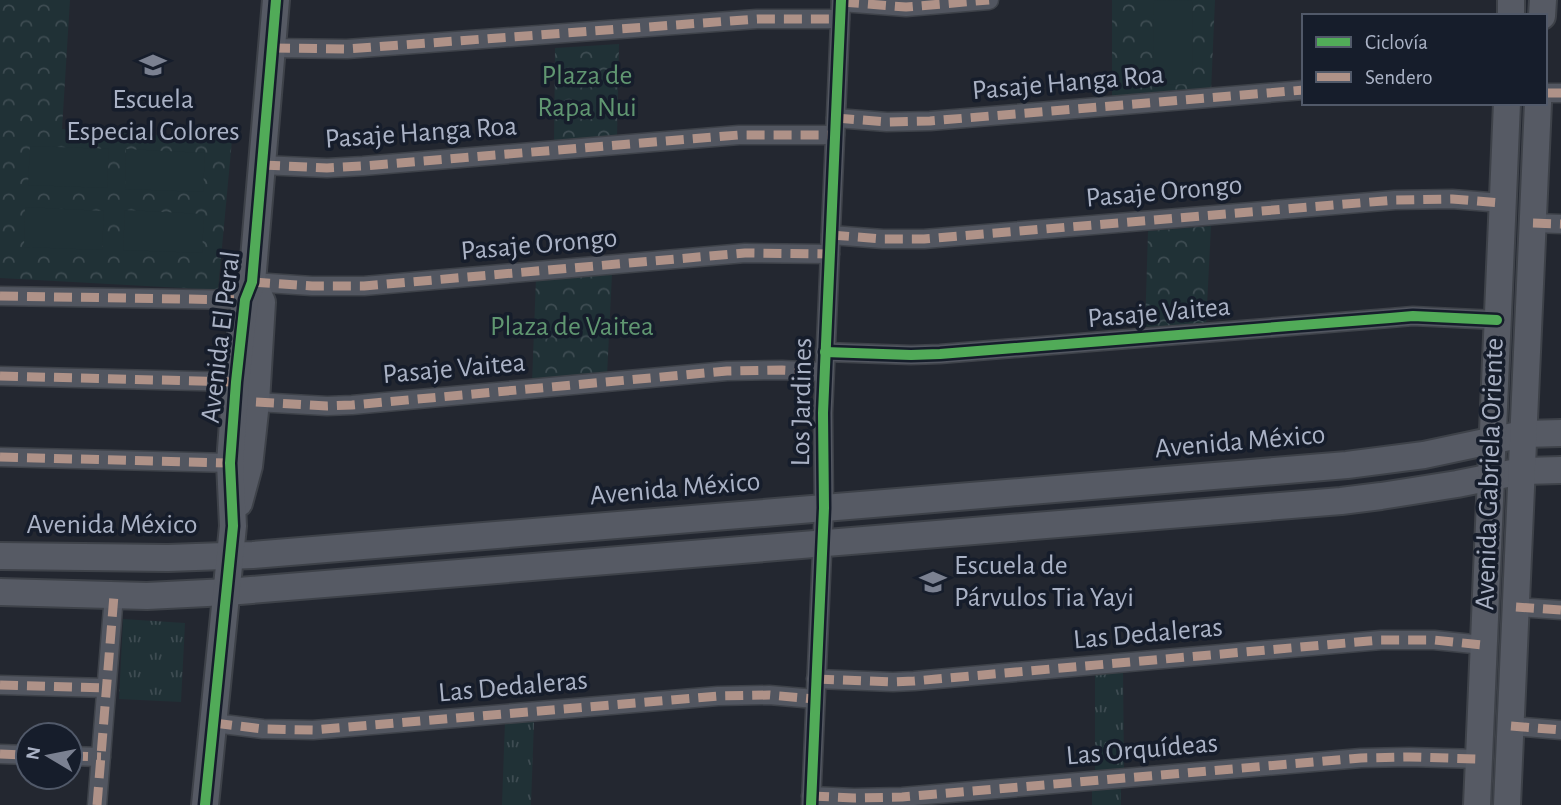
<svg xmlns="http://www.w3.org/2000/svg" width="1561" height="805" font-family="'Alegreya Sans',sans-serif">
<defs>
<pattern id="grass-tufts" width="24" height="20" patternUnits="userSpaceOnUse" patternTransform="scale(1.75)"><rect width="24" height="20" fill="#203136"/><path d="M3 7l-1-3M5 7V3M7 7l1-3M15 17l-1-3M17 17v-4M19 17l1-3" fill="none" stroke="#3e4c52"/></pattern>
<pattern id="park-crowns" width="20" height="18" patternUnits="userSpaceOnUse" patternTransform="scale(1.75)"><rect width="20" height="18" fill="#203136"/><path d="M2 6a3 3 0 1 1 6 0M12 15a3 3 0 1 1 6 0" fill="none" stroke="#3e4c52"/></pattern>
</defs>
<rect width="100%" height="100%" fill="#232730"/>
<!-- grass -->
<g fill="url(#grass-tufts)">
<polygon points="123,619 185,623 181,702 119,699"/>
<polygon points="1095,669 1123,669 1124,770 1095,770"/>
<polygon points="505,721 534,722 531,805 502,805"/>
<rect x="1092" y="786" width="29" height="19"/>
</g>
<!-- park -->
<g fill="url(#park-crowns)">
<polygon points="0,0 70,0 62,129 232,140 218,290 0,278"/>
<polygon points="1112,0 1215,0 1211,92 1112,97"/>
<polygon points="619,44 617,137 554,143 555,48"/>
<polygon points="1211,226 1206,326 1145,330 1148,231"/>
<polygon points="612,274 607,376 532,383 536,278"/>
</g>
<!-- garden -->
<g fill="#203136">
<polygon points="1192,0 1193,84 1154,85 1153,1"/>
<polygon points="30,146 109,149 107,188 28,185"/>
<polygon points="126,149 205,153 203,192 125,189"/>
<polygon points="25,207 104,211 102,250 24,247"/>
<polygon points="125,210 204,214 202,253 123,250"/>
</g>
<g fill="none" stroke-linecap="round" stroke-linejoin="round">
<!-- street casing -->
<g stroke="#3e4249" stroke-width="21">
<g id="street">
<polyline points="841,2 906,7 989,0"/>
<polyline points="272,48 347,49 757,19 840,19"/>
<polyline points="1545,93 1561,93"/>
<polyline points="836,118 887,122 930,121 1304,90"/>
<polyline points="262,165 327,168 363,166 739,135 835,135"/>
<polyline points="1533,223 1561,224"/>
<polyline points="831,235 883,239 924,239 1395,200 1452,199 1502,203"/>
<polyline points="252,282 312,286 364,286 745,253 830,254"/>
<polyline points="0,296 245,300"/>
<polyline points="825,352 911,355 940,354 1390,318 1413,316 1497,320"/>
<polyline points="0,376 236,382"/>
<polyline points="256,402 327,406 352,405 727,371 782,370 824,372"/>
<polyline points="0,457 230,463"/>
<polyline points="1516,607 1561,610"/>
<polyline points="816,679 893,682 914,681 1381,640 1434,640 1483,645"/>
<polyline points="0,685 106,688"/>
<polyline points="214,723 263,729 313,730 718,696 769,695 815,699"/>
<polyline points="1511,726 1561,730"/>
<polyline points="0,754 28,755"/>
<polyline points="70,756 101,757"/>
<polyline points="811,796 854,798 902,797 1361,758 1409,757 1479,759"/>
<polyline points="97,805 114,595"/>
<polyline points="811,805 824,508 823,413 841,0"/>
</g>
</g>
<!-- secondary casing -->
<g stroke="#3e4249" stroke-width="30">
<g id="secondary">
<polyline points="1511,16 1511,0"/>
<polyline points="1542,16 1543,0"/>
<polyline points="239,503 249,466 256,402 262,302 256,289"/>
<polyline points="0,556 168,558 253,555 1347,465 1424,455 1523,434 1561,433"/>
<polyline points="0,592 147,596 227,592 1341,501 1381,496 1457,484 1522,471 1561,470"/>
<polyline points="205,805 233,526 230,463 236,382 245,300 252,282 276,0"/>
<polyline points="1477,805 1507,103"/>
<polyline points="1507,805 1538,103"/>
</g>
</g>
<!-- street -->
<use href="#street" stroke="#525660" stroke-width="18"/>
<!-- secondary -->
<use href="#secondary" stroke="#565a64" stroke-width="26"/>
<!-- quiet -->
<g stroke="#af9288" stroke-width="9" stroke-dasharray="18 9" stroke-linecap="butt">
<polyline points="841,2 906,7 989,0"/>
<polyline points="272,48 347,49 757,19 840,19"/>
<polyline points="1545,93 1561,93"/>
<polyline points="836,118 887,122 930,121 1304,90"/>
<polyline points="262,165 327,168 363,166 739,135 835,135"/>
<polyline points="1533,223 1561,224"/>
<polyline points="831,235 883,239 924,239 1395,200 1452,199 1502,203"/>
<polyline points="252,282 312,286 364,286 745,253 830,254"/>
<polyline points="0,296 245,300"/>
<polyline points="0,376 236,382"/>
<polyline points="256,402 327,406 352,405 727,371 782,370 824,372"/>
<polyline points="0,457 230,463"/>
<polyline points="1516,607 1561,610"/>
<polyline points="816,679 893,682 914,681 1381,640 1434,640 1483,645"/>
<polyline points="0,685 106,688"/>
<polyline points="214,723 263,729 313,730 718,696 769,695 815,699"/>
<polyline points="1511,726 1561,730"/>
<polyline points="0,754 28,755"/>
<polyline points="70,756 101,757"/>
<polyline points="811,796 854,798 902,797 1361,758 1409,757 1479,759"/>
<polyline points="97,805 114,595"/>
</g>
<!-- cycleway casing -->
<g stroke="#161d2b" stroke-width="15">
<g id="cycleway">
<polyline points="825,352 911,355 940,354 1390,318 1413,316 1497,320"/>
<polyline points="205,805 233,526 230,463 236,382 245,300 252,282 276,0"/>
<polyline points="811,805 824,508 823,413 841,0"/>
</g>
</g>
<!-- cycleway -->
<use href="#cycleway" stroke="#51ab58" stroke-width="10"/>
</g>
<!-- icons -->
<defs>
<g id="school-bare" transform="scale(2.1)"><path d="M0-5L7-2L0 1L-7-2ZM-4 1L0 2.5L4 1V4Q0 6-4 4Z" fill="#7b8191" stroke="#161d2b" stroke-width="2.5" paint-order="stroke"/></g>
</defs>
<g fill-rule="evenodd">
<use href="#school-bare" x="153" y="65"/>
<use href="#school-bare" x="933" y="582"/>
</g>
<g text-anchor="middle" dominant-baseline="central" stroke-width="7" stroke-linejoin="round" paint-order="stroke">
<!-- park labels -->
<g font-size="28" fill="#609671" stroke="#161d2b">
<text x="587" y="76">Plaza de<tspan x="587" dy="32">Rapa Nui</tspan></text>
<text x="572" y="327">Plaza de Vaitea</text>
</g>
<!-- street labels -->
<g font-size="28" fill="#aab2c5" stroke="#161d2b">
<text transform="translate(1068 83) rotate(-5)">Pasaje Hanga Roa</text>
<text transform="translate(421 133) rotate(-4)">Pasaje Hanga Roa</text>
<text transform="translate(1164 192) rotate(-5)">Pasaje Orongo</text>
<text transform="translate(539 245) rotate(-5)">Pasaje Orongo</text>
<text transform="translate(1159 313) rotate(-5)">Pasaje Vaitea</text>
<text transform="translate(221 337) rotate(-83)">Avenida El Peral</text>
<text transform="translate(454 369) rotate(-5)">Pasaje Vaitea</text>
<text transform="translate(802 402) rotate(-89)">Los Jardines</text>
<text transform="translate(1240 442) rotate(-5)">Avenida México</text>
<text transform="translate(1490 474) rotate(-88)">Avenida Gabriela Oriente</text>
<text transform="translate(675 489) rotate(-5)">Avenida México</text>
<text x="112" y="525">Avenida México</text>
<text transform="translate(1148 634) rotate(-5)">Las Dedaleras</text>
<text transform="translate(513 687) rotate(-5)">Las Dedaleras</text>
<text transform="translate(1142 750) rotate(-5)">Las Orquídeas</text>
</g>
<!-- poi labels -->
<g font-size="28" fill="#aab2c5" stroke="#161d2b">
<text x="153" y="100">Escuela<tspan x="153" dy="32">Especial Colores</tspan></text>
<text x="954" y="566" text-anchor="start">Escuela de<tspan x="954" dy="32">Párvulos Tia Yayi</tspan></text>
</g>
</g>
<!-- legend -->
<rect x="1302" y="14" width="245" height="91" fill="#161d2b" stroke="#515969" stroke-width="2"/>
<rect x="1316" y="37" width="35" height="10" fill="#51ab58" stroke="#515969" stroke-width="2"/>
<text x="1365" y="49" font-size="21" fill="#aab2c5">Ciclovía</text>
<rect x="1316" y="72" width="35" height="10" fill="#af9288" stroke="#515969" stroke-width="2"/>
<text x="1365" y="84" font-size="21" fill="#aab2c5">Sendero</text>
<!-- north arrow -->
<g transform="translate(49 756) rotate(280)"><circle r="33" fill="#161d2b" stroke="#515969" stroke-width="2"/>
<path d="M0-5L12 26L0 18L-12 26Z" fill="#7b8191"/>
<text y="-10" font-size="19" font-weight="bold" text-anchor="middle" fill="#aab2c5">N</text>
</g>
</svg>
